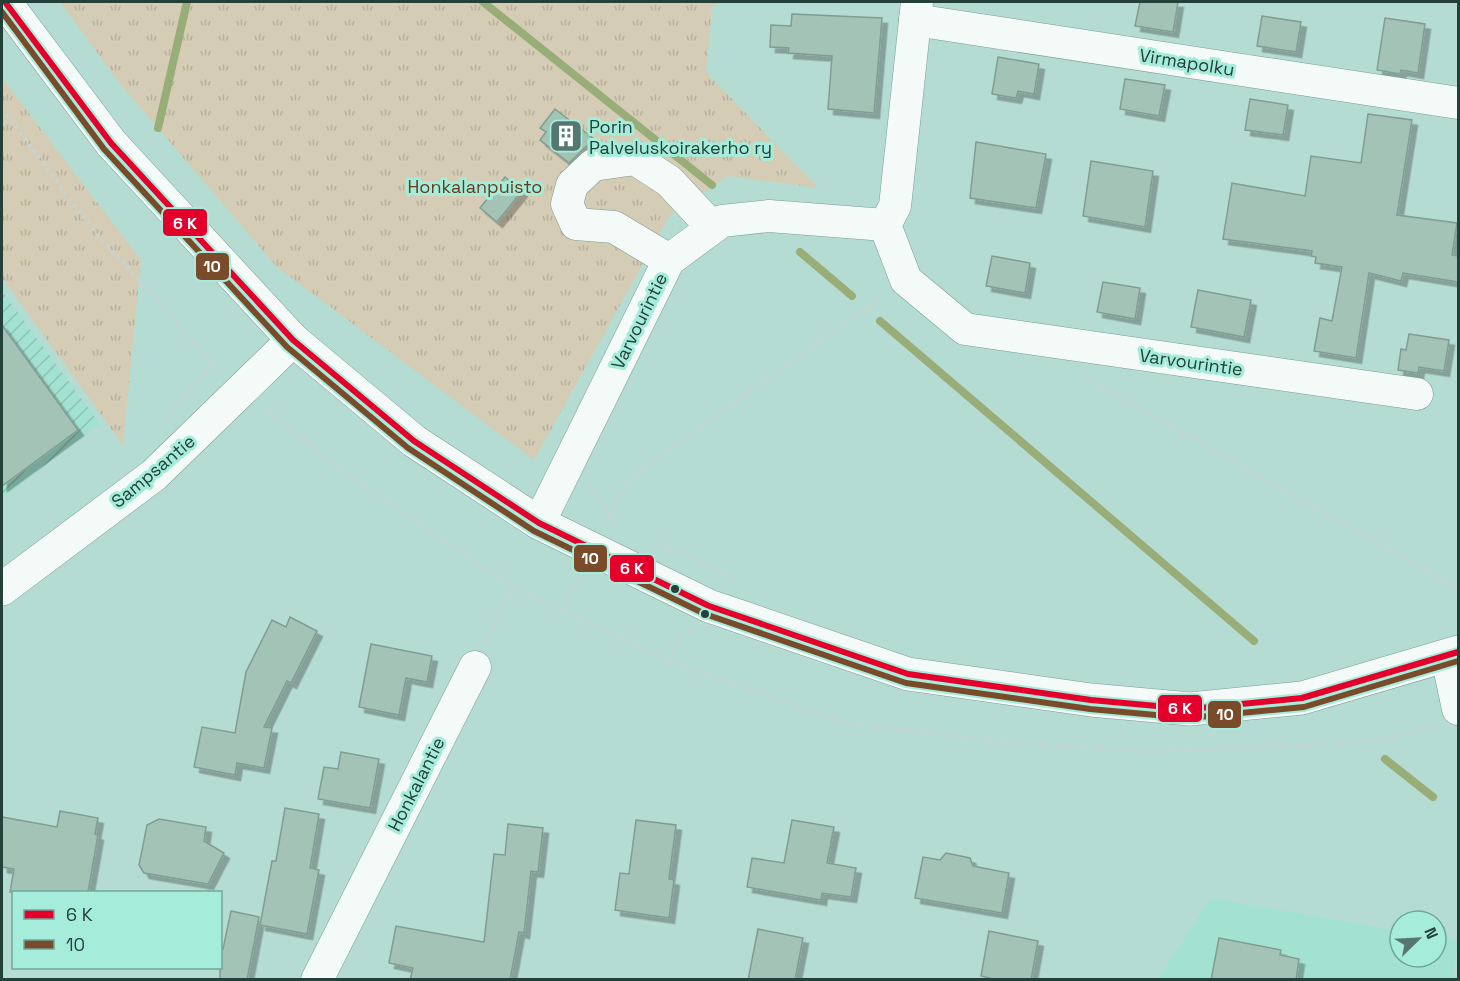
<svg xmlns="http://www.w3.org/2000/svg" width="1460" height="981" font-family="'Space Grotesk',sans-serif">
<defs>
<pattern id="industrial-furrows" width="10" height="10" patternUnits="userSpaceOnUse" patternTransform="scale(1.5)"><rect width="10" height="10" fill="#a3e2d1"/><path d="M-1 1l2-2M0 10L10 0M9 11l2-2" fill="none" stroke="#8cc3b4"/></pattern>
<pattern id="park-tufts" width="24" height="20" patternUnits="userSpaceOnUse" patternTransform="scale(1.5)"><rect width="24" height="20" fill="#d5ccb5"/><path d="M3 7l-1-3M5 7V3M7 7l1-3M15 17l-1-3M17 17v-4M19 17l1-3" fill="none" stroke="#b7b09c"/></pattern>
<filter id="shadow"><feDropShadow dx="5.5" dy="5.5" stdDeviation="0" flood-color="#0004"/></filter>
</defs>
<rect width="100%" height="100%" fill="#b5dcd2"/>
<!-- built -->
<polygon fill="#a3e2d1" points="1211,898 1400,931 1400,957 1436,957 1436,937 1458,941 1453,979 1157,980"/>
<!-- industrial -->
<polygon fill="url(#industrial-furrows)" points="2,291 100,424 2,498"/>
<!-- park -->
<g fill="url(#park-tufts)">
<polygon points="60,2 719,2 712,7 706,72 818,188 728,176 670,215 534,460 277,267 121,85"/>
<polygon points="2,78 141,260 123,445 2,278"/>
</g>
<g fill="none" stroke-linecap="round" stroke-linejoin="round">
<!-- stream -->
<g stroke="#99ad78" stroke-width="8">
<polyline points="483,2 712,185"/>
<polyline points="158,128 187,2"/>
<polyline points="800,252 852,296"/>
<polyline points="880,321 1254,641"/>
<polyline points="1385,759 1433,797"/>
</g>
</g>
<!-- building -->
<g fill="#a3c3b6" stroke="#819d92" stroke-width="1.5" filter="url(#shadow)">
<polygon points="1140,2 1178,2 1173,32 1135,26"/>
<polygon points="792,14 882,18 874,113 828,109 832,56 788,53 789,48 770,47 771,25 791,26"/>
<polygon points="1262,16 1301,22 1296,52 1257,46"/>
<polygon points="1385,18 1425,24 1418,73 1401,70 1400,74 1377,70"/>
<polygon points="998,57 1039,64 1034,94 1018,91 1016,98 992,94"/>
<polygon points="1125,79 1165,85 1159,116 1120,109"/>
<polygon points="1250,99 1288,105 1283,135 1245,130"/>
<polygon points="555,109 594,139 569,163 540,140 546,132 540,128"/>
<polygon points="1368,114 1412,120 1397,215 1457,223 1452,255 1458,256 1458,282 1403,273 1401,281 1369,273 1356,358 1314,351 1320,318 1332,321 1342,267 1315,263 1316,257 1311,256 1312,251 1223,239 1232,183 1305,196 1311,156 1361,163"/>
<polygon points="976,142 1046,154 1036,208 970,198"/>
<polygon points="1091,161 1153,171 1145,227 1083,216"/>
<polygon points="505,177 522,191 497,222 480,208"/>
<polygon points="992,256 1030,263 1025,293 986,286"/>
<polygon points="1103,282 1140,288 1135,319 1097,312"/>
<polygon points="1198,290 1251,300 1244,337 1191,327"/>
<polygon points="2,325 78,430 2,486"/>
<polygon points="1409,334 1449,340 1444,371 1419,367 1418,373 1398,370 1401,349 1406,350"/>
<polygon points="290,617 317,631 291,683 287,681 264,727 272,728 264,768 237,763 235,775 194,767 202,727 235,733 246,672 272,620 286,627"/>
<polygon points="371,644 432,656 427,682 406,678 399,715 359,707"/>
<polygon points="341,752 379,759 370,808 318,799 324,767 338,769"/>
<polygon points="285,808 319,814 310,868 319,870 307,934 260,925 272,861 276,861"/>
<polygon points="60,811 98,818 95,834 98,835 88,892 10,892 14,869 2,867 2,817 57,827"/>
<polygon points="159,819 206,827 204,841 224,853 208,884 144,873 139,865 147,825"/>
<polygon points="636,820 676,825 669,879 674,880 669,918 615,910 620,873 629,874"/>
<polygon points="792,820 834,827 827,863 856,868 851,897 822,893 821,900 747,887 752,858 784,863"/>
<polygon points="508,824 543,828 538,872 531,871 524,933 519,932 510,980 410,980 413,968 389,963 396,926 484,942 494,854 505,855"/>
<polygon points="946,853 970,858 973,866 1009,873 1002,913 915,898 923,857 940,860"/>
<polygon points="231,911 259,917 247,980 220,980 220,949 223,949"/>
<polygon points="758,929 803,938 795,980 748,980"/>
<polygon points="989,931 1038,941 1031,980 998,980 981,976"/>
<polygon points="1219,938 1281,950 1280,955 1299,959 1296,980 1211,980"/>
</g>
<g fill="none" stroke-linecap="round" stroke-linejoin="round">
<!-- minor casing -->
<g stroke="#7c9c94" stroke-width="33">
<g id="minor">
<polyline points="917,2 895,206 885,225 906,280 965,329 1417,394"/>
<polyline points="915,20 1458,103"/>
<polyline points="669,260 614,227 576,224 567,204 572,185 593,165 635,159 669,181 712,227"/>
<polyline points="539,523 669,260 722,221 769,216 885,225"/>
<polyline points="1447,657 1458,709"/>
<polyline points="317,980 475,667"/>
</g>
</g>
<!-- tertiary casing -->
<g stroke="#7c9c94" stroke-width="34">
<polyline id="tertiary" points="2,589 154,475 293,340"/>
</g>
<!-- secondary casing -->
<g stroke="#7c9c94" stroke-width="34">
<polyline id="secondary" points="5,2 111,143 293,340 414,441 539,523 709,606 908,674 1091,700 1190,709 1302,698 1458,652"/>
</g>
<!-- path -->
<g stroke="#c8d4d0" stroke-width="4" stroke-dasharray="3 4.5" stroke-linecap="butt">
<polyline points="2,108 91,227 219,370"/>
<polyline points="1083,377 1458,588"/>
<polyline points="264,408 347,474 512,586 669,661 845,723 999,742 1147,751 1330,744 1381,739 1437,727"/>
<polyline points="166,418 213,364"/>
<polyline points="589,486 618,526"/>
<polyline points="606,522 611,510 630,479 883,296"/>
<polyline points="654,543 685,554 735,579"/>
<polyline points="560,611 582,575"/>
<polyline points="486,642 512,586"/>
<polyline points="669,661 683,631 691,632"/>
</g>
<!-- minor -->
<use href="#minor" stroke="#f4faf8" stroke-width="32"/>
<!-- tertiary -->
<use href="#tertiary" stroke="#f4faf8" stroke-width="33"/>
<!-- secondary -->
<use href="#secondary" stroke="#f4faf8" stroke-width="33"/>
<!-- bus-1 casing -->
<g stroke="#a5ecda" stroke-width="10">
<polyline id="bus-1" points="5,2 111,143 293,340 414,441 539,523 709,606 908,674 1091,700 1190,709 1302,698 1458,652"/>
</g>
<!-- bus-2 casing -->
<g stroke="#a5ecda" stroke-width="10">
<polyline id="bus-2" points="2,12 104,149 287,347 408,448 534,531 705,614 906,683 1090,709 1189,718 1304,707 1458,661"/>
</g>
<!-- bus-1 -->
<use href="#bus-1" stroke="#e4002b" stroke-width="6"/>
<!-- bus-2 -->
<use href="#bus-2" stroke="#7a4b2a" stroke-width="6"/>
</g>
<!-- icons -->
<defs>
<g id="building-square" transform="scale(1.725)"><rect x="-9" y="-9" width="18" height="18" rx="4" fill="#56776f" stroke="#a5ecda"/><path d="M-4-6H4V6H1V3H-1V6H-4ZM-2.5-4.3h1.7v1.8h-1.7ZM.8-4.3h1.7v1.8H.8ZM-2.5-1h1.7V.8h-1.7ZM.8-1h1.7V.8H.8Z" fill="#fff"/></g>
</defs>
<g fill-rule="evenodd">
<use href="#building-square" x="566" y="136"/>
</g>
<!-- markers -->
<g fill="#234039" stroke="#a5ecda" stroke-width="2">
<circle cx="675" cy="589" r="5"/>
<circle cx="705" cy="614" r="5"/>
</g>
<g text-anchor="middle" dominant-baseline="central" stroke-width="6" stroke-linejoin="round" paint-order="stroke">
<!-- street labels -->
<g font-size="18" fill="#234039" stroke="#a5ecda">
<text transform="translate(1187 62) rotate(9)">Virmapolku</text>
<text transform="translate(639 321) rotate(-64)">Varvourintie</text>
<text transform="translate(1191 362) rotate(8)">Varvourintie</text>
<text transform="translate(153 471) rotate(-40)">Sampsantie</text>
<text transform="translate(416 784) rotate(-63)">Honkalantie</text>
</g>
<!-- poi labels -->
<g font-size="18" fill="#234039" stroke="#a5ecda" text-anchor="start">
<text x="589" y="126">Porin<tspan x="589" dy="21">Palveluskoirakerho ry</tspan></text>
</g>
<!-- park labels -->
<g font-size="18" fill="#663b19" stroke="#a5ecda">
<text x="475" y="186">Honkalanpuisto</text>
</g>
</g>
<g stroke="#a5ecda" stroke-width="2">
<rect x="162" y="208" width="46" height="29" rx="6" fill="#e4002b"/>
<rect x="195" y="252" width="35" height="29" rx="6" fill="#7a4b2a"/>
<rect x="573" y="544" width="35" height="29" rx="6" fill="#7a4b2a"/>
<rect x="609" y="554" width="46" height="29" rx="6" fill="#e4002b"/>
<rect x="1157" y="694" width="46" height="29" rx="6" fill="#e4002b"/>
<rect x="1207" y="700" width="35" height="29" rx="6" fill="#7a4b2a"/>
</g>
<g font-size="16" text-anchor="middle" font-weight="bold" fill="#fff">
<text x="185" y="229">6 K</text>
<text x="212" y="272">10</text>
<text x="590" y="564">10</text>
<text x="632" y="574">6 K</text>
<text x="1180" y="714">6 K</text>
<text x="1225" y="720">10</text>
</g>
<!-- border -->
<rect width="1460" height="981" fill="none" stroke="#234039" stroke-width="6"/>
<!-- legend -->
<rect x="12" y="891" width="210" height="78" fill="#a5ecda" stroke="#71a79a" stroke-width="1.5"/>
<rect x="24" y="910" width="30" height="9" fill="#e4002b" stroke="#71a79a" stroke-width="1.5"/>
<text x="66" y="921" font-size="18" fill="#234039">6 K</text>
<rect x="24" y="940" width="30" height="9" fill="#7a4b2a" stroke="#71a79a" stroke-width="1.5"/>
<text x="66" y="951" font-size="18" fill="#234039">10</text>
<!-- north arrow -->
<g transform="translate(1418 939) rotate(66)"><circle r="28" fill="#a5ecda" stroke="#71a79a" stroke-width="1.5"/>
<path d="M0-4.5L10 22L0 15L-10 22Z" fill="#56776f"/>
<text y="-9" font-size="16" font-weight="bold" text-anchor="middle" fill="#234039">N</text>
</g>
</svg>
